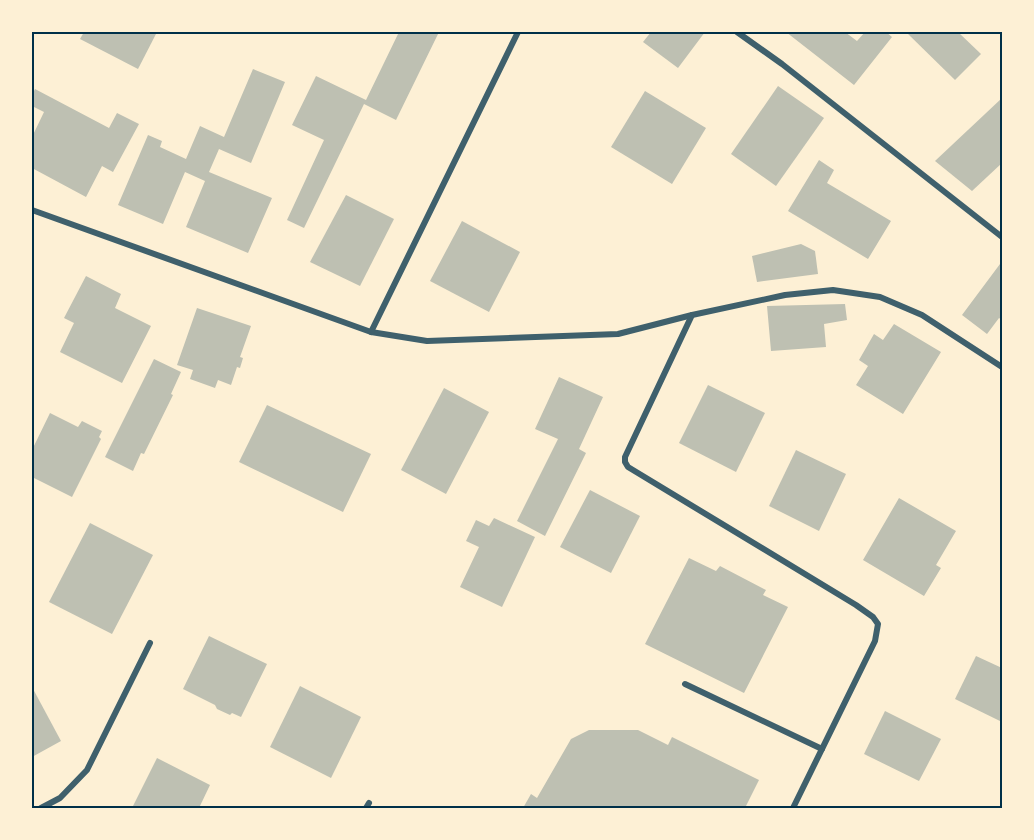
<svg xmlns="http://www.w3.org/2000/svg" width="1034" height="840" font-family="Lato,sans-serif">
<rect width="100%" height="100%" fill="#fdf0d5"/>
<!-- building -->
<g fill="#bec0b2">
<polygon points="84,32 157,32 138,69 80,39"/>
<polygon points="399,32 439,32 396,120 364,104 304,228 287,220 324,140 292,125 316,76 366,100"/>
<polygon points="651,32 705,32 678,68 643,42"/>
<polygon points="786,32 845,32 857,41 865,32 886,32 892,37 854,85"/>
<polygon points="906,32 958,32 981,54 955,80"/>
<polygon points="253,69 285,82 251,163 219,149 209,172 272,198 248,253 186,227 205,181 185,172 163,224 118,205 148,135 162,141 160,147 186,159 200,126 224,137"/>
<polygon points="778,86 824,118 776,186 731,154"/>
<polygon points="35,89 109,128 117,113 139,124 113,172 102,166 86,197 32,168 32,137 44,112 32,106 32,95"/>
<polygon points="645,91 706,128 672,184 611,147"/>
<polygon points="1002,98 1002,163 972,191 935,161"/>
<polygon points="819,160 834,170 827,183 891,221 868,259 788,211"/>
<polygon points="346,195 394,219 360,286 310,262"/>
<polygon points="462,221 520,252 489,312 430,281"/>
<polygon points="801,244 815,251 818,274 757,282 752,256"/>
<polygon points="1000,264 1002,266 1002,320 999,318 987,334 962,315"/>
<polygon points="86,276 121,294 115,308 151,326 122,383 60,352 74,323 64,318"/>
<polygon points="845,304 847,320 824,324 826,347 771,351 767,306"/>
<polygon points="197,308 251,326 240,357 243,358 240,368 237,367 231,385 218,380 215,388 190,379 193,370 177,365"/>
<polygon points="894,324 941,352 903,414 856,385 868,366 859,360 874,334 883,340"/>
<polygon points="154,359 181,372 171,394 173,395 144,454 141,453 133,471 105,457"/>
<polygon points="559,377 603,397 579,449 586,453 545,536 517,521 558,439 535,429"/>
<polygon points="708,385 765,413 736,472 679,443"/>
<polygon points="444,388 489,412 446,494 401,470"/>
<polygon points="267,405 371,454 343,512 239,462"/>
<polygon points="50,413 78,427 82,421 102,431 99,437 101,439 72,497 32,477 32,450"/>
<polygon points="796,450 846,474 819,531 769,506"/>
<polygon points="590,490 640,516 611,573 560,547"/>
<polygon points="899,498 956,531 936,565 941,568 924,596 863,560"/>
<polygon points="494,518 535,537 502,607 460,587 479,547 466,541 476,520 489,526"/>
<polygon points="90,523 153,555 112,634 49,602"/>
<polygon points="689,558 716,571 720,566 766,590 763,595 788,607 744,693 645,644"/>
<polygon points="209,636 267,664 241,717 232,713 230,715 217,709 215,705 183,689"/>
<polygon points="976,656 1002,668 1002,722 955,699"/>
<polygon points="300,686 361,717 331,778 270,747"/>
<polygon points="32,687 61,741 32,757"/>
<polygon points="885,711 941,739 919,781 864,754"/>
<polygon points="589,730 638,730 668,745 672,737 759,780 745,808 523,808 531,794 537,798 571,739"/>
<polygon points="157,758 210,785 199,808 132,808"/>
</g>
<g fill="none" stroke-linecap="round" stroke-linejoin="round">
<!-- minor -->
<g stroke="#3f606c" stroke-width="6">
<polyline points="737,32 782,64 1002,237"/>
<polyline points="32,210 371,332 427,341 618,334 692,315 785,295 833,290 880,297 922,315 1002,367"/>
<polyline points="692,315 625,457 625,462 628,467 856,605 873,617 878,624 875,641 793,808"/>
<polyline points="371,332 518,32"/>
<polyline points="685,684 822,749"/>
<polyline points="41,808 60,798 87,770 150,643"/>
<polyline points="366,808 369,803"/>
</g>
</g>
<!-- border -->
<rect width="1034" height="840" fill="none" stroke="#fdf0d5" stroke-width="66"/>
<rect x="33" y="33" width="968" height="774" fill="none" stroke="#003049" stroke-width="2"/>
</svg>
